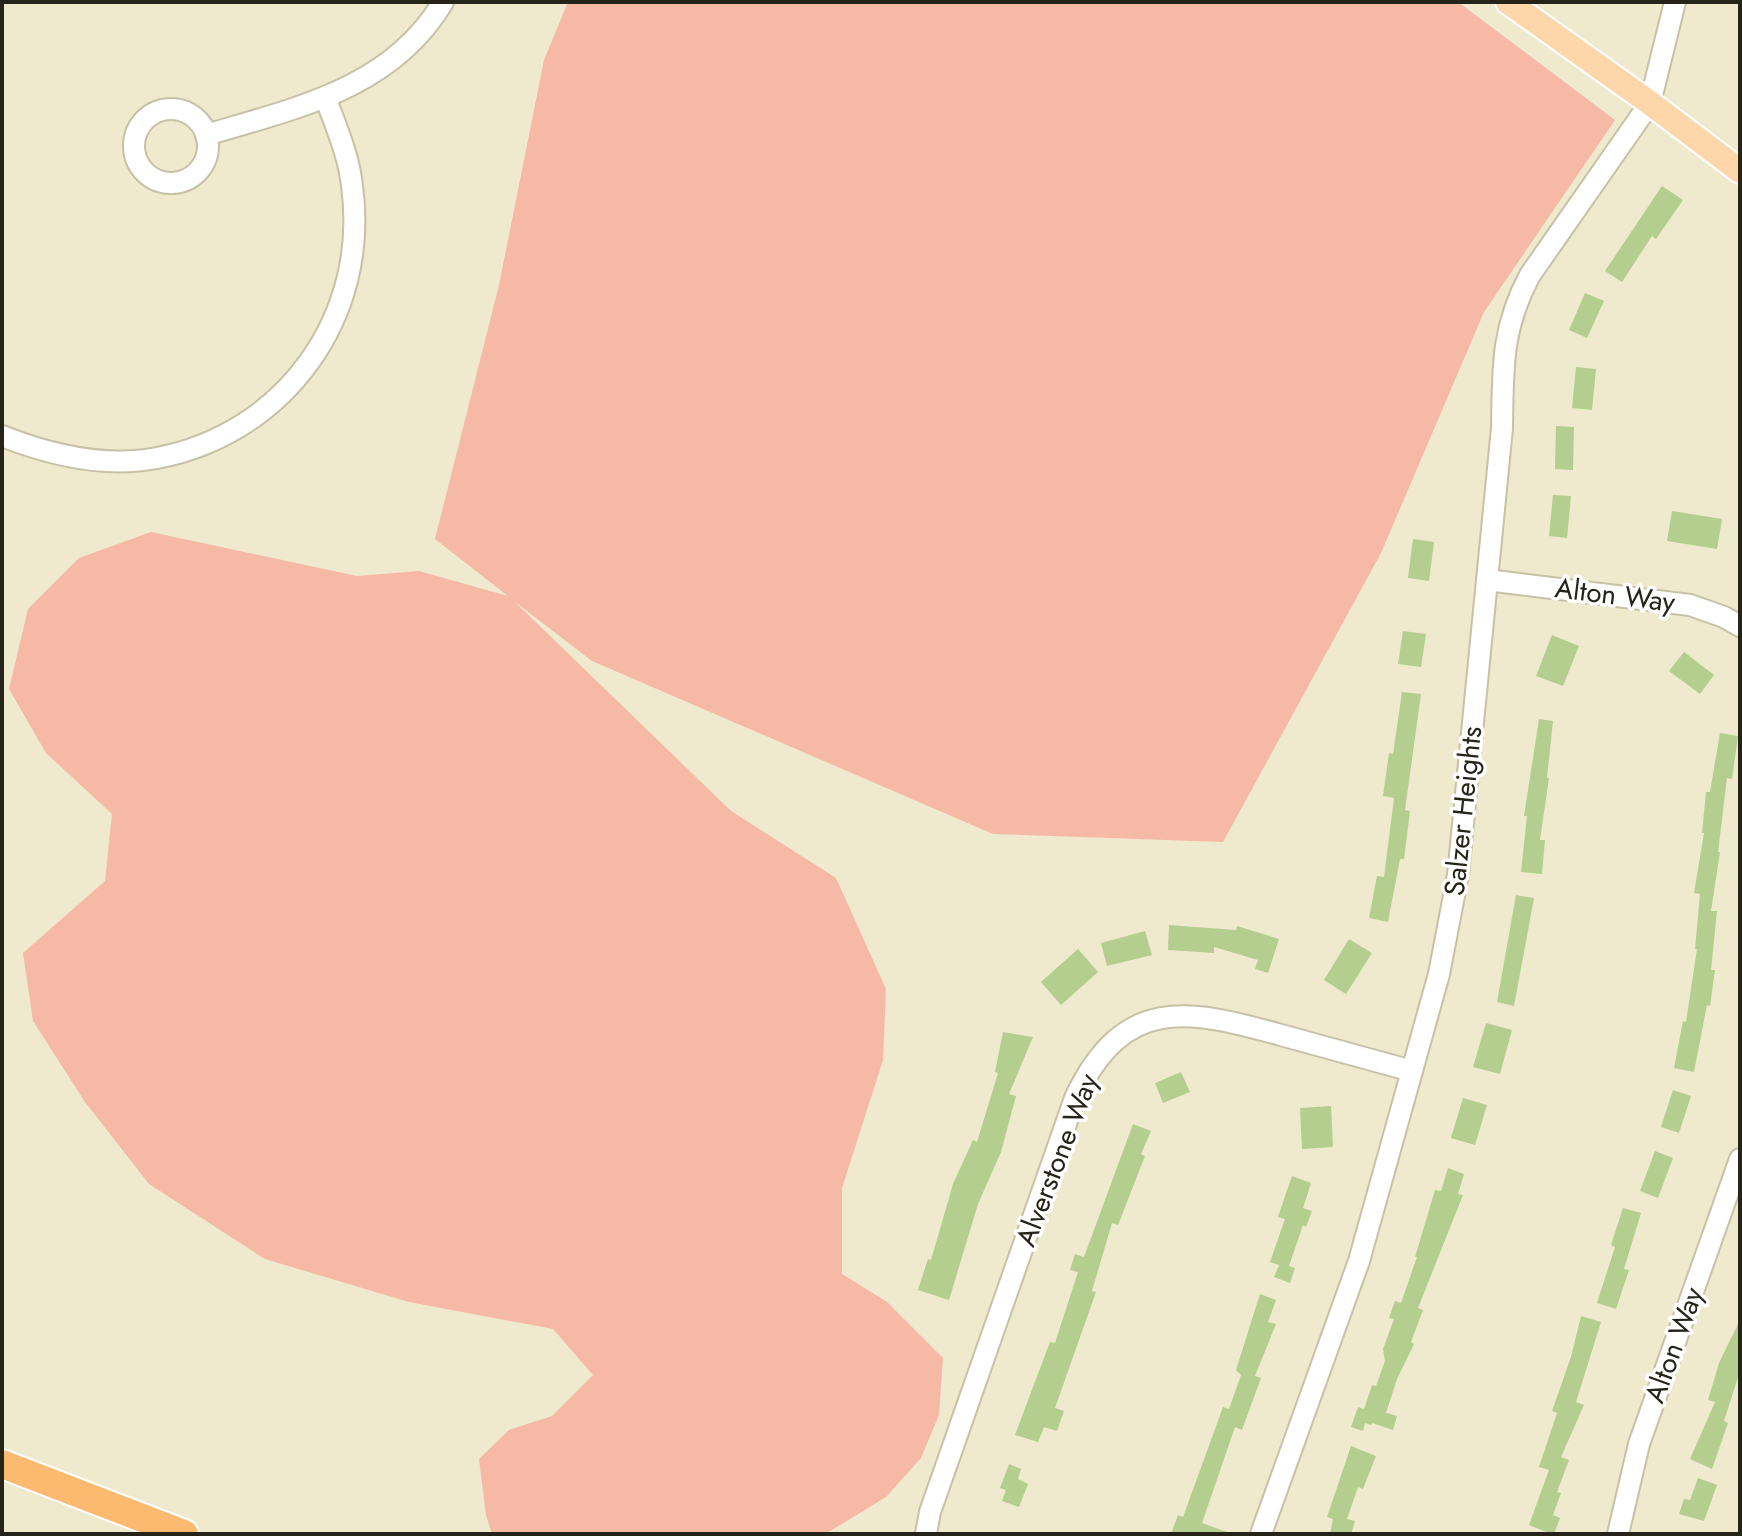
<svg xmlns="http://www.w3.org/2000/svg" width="1742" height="1536" font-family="Jost,sans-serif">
<rect width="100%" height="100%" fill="#efe9cd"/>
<!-- green -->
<polygon fill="#f6b9a6" points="568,2 1458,2 1615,120 1484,312 1381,553 1223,842 993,834 592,661 514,601 731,811 836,878 886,989 883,1060 842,1188 842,1274 887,1302 943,1358 939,1415 921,1458 886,1497 827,1533 492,1534 486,1515 479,1459 509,1430 552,1416 593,1375 553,1329 409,1302 265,1259 149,1184 85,1102 33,1021 23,953 105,881 112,814 46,753 9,689 28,609 79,558 151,532 357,576 419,571 508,596 435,539 499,285 544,60"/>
<!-- building -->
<g fill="#b4ce8f">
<polygon points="1662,186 1683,200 1656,239 1652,236 1622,282 1605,271"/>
<polygon points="1585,293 1604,301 1587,338 1569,330"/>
<polygon points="1576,367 1596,369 1592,410 1572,408"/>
<polygon points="1556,426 1574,427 1573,470 1555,469"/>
<polygon points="1553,495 1571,496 1567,538 1549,536"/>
<polygon points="1672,511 1722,519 1717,549 1667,541"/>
<polygon points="1413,539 1434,542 1429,581 1408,578"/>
<polygon points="1403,631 1426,634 1421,667 1398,664"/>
<polygon points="1552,635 1579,646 1563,686 1536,676"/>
<polygon points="1684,652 1714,675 1700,694 1669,671"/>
<polygon points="1402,692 1421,694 1405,810 1410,811 1404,859 1400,859 1388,922 1369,918 1377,876 1384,877 1394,798 1383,796 1389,753 1393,754"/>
<polygon points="1539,719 1553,721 1547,778 1549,778 1540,840 1545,840 1542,874 1521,872 1527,816 1524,816"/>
<polygon points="1720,733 1738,736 1732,779 1727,778 1718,852 1720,852 1711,911 1717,911 1711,970 1715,970 1710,1006 1707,1005 1694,1072 1674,1068 1683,1021 1686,1022 1697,949 1695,949 1700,894 1694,893 1704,833 1702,833 1706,792 1710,792"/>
<polygon points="1516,895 1534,898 1514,1006 1497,1002"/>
<polygon points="1169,925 1236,930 1237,926 1279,939 1268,973 1255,969 1258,960 1214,947 1214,953 1168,950"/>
<polygon points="1145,931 1152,955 1107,966 1101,943"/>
<polygon points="1349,939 1372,953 1346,994 1324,980"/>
<polygon points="1078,949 1098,972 1061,1005 1041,982"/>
<polygon points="1486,1023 1512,1030 1500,1074 1473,1067"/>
<polygon points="1003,1032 1033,1037 1009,1094 1016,1096 1001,1152 978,1204 949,1300 918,1290 928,1259 931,1260 953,1184 973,1140 977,1142 998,1073 995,1072"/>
<polygon points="1181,1072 1190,1092 1163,1103 1155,1083"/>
<polygon points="1673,1090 1691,1096 1679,1133 1661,1127"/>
<polygon points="1463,1098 1487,1105 1475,1145 1451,1138"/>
<polygon points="1331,1106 1333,1147 1302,1149 1300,1108"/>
<polygon points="1133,1124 1151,1131 1141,1154 1145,1156 1118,1225 1112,1223 1092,1291 1096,1292 1055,1408 1064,1411 1057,1431 1044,1427 1038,1442 1015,1435 1050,1342 1055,1343 1078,1272 1070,1270 1075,1254 1084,1257"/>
<polygon points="1655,1151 1673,1158 1658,1198 1640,1191"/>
<polygon points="1448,1168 1464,1174 1458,1194 1463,1195 1418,1308 1423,1310 1411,1342 1414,1344 1397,1379 1386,1413 1397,1416 1393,1430 1372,1423 1371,1425 1365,1423 1363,1431 1351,1427 1358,1407 1364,1409 1372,1385 1376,1386 1385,1361 1383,1349 1394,1319 1389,1318 1395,1301 1401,1303 1417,1257 1415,1257 1435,1190 1441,1191"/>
<polygon points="1292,1176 1311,1183 1303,1208 1312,1211 1306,1227 1303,1225 1289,1266 1295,1268 1290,1283 1274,1277 1279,1265 1270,1262 1285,1219 1278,1217"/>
<polygon points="1623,1208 1641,1213 1624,1269 1629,1270 1616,1309 1597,1303 1615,1247 1611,1245"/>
<polygon points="1260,1294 1276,1300 1268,1322 1276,1324 1255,1376 1261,1378 1242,1430 1235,1427 1202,1523 1227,1532 1227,1534 1171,1534 1178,1515 1183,1517 1223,1407 1229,1409 1241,1375 1236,1370"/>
<polygon points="1581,1316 1601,1322 1576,1402 1584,1405 1561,1457 1569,1460 1557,1492 1561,1493 1553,1515 1560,1518 1554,1534 1551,1534 1529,1525 1549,1470 1539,1467 1557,1413 1552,1411 1571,1357"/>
<polygon points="1740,1320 1740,1371 1724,1421 1728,1423 1712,1469 1690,1459 1715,1402 1708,1400 1719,1363"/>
<polygon points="1351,1446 1376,1456 1363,1489 1358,1487 1347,1519 1355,1521 1351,1534 1330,1534 1333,1519 1327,1517"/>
<polygon points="1009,1464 1021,1469 1018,1479 1028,1484 1019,1507 1002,1501 1006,1490 1000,1488"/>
<polygon points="1698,1478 1717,1485 1704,1521 1679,1514 1684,1499 1690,1500"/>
</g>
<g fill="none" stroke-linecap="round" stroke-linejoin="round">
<!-- minor casing -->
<g stroke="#c7c1a6" stroke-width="24">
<g id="minor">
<circle cx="171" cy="146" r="37"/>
<path d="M206,135c90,-27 185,-46 237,-133"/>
<path d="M2,436c48,19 103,32 155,22 128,-24 213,-142 195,-272 -3,-30 -16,-59 -26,-87"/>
<polyline points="1487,580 1690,605 1724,617 1740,626"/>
<path d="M926,1534l4,-22 145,-414c49,-103 112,-89 206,-63 44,12 87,24 131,36"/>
<path d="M1261,1534l98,-273 80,-287 19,-99 44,-447c1,-59 -1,-99 28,-153l120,-172 25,-101"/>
<polyline points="1618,1534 1639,1444 1740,1159"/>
</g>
</g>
<!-- major casing -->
<g stroke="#fff" stroke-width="28">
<polyline id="major" points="1508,2 1650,103 1740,171"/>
</g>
<!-- highway casing -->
<g stroke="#fff" stroke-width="32">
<polyline id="highway" points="2,1464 184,1534"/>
</g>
<!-- minor -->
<use href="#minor" stroke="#fff" stroke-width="20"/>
<!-- major -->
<use href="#major" stroke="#fdd6aa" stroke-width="24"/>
<!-- highway -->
<use href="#highway" stroke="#fcba71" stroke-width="28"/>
</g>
<g text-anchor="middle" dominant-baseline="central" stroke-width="7" stroke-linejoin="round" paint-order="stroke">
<!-- street labels -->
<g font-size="28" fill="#262319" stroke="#fff">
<text transform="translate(1615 595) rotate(7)">Alton Way</text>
<text transform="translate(1463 811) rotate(-84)">Salzer Heights</text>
<text transform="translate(1057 1160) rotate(-69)">Alverstone Way</text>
<text transform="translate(1674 1345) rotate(-70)">Alton Way</text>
</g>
</g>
<!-- border -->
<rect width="1742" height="1536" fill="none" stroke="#262319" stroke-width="8"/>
</svg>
